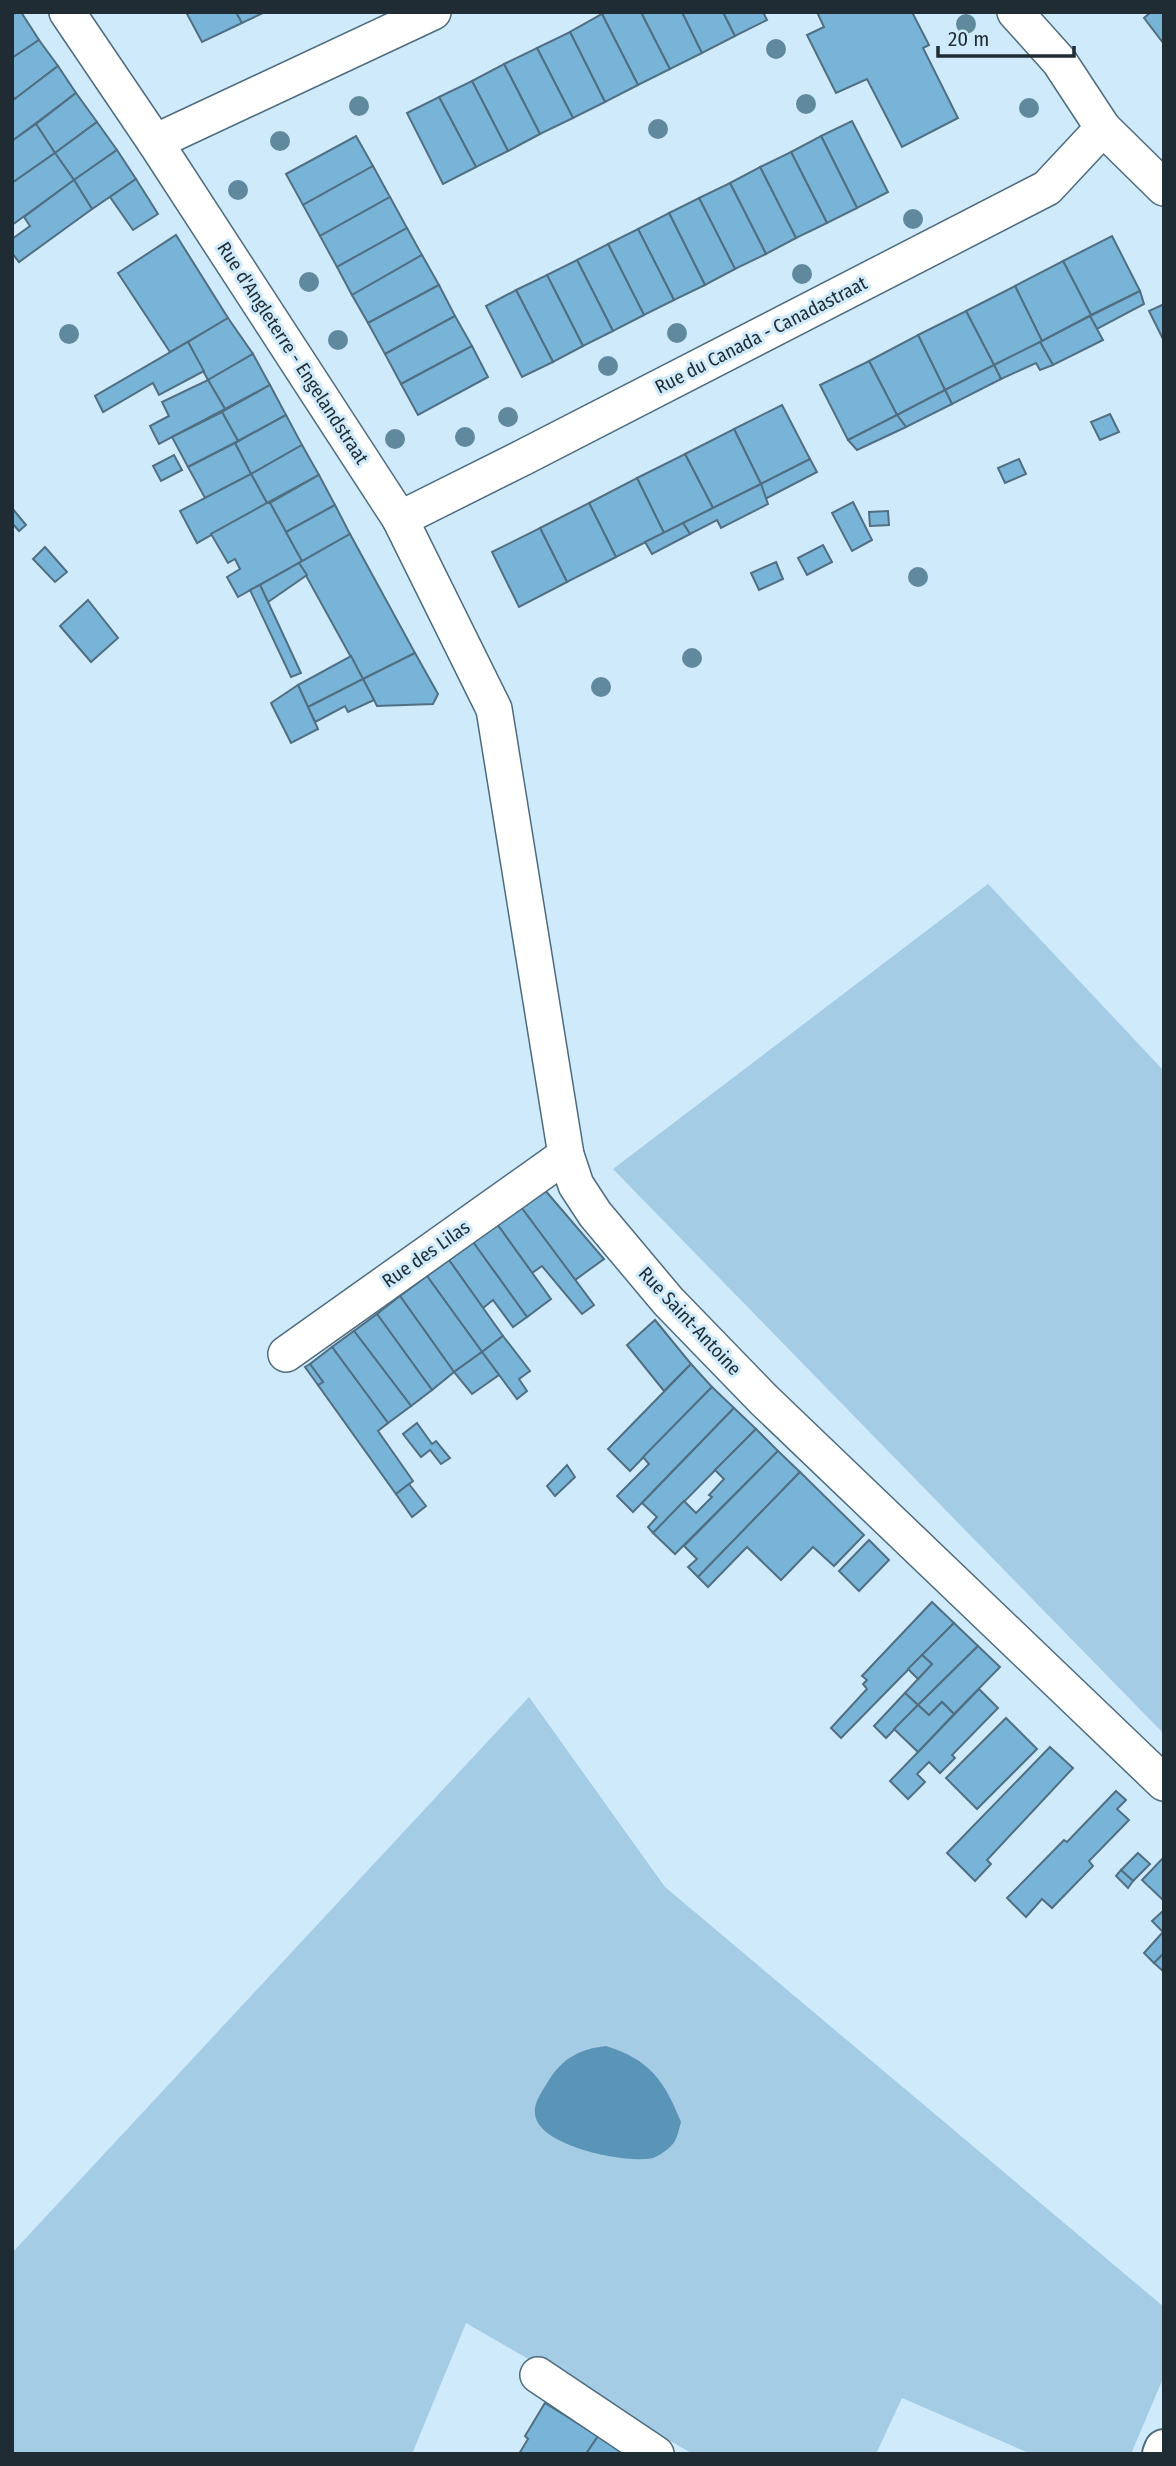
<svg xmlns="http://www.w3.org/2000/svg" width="1176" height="2466" font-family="'Fira Sans Condensed',sans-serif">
<rect width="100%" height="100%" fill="#cfeafb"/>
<!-- green -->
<g fill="#a4cce4">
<polygon points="988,884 1164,1071 1164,1734 613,1169"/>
<polygon points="529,1697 665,1887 1164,2307 1164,2376 1131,2454 1031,2454 902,2398 876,2454 693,2454 466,2323 412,2454 12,2454 12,2253"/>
</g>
<!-- water -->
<path fill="#5a95b8" d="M606,2046c44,14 58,34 75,76 -2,7 -4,19 -10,24 -4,4 -12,10 -18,12 -25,6 -115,-11 -118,-44 -2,-11 8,-24 14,-34 14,-22 31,-31 57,-34z"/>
<!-- building -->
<g fill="#78b4d8" stroke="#516f82" stroke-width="2">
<polygon points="17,12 21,12 39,40 12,58 12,15"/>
<polygon points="186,12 236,12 242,23 202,42"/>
<polygon points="236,12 265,12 242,23"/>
<polygon points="607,12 641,12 670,69 638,85 602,14"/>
<polygon points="641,12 682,12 702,53 670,69"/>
<polygon points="682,12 723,12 735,36 702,53"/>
<polygon points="723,12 763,12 767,20 735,36"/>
<polygon points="817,12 912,12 929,45 923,48 958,118 902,147 867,79 836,93 807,35 824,27"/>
<polygon points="1151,12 1164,12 1164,44 1144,18"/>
<polygon points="602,14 638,85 605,102 570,32"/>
<polygon points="570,32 605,102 573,118 537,48"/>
<polygon points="39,40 58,66 15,99 12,95 12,58"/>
<polygon points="537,48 573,118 540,134 504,64"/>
<polygon points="504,64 540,134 508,151 472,81"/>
<polygon points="58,66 76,93 12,141 12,101"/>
<polygon points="472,81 508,151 476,167 439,97"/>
<polygon points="76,93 97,122 55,153 36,124"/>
<polygon points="439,97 476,167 443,184 407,113"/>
<polygon points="852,121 888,192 857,208 821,136"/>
<polygon points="97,122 117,150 74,180 55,153"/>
<polygon points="36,124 55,153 12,183 12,141"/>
<polygon points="356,136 373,166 303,205 286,174"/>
<polygon points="821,136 857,208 827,223 791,152"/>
<polygon points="117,150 136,179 92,209 74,180"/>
<polygon points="791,152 827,223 796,238 760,167"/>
<polygon points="55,153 74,180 12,225 12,183"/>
<polygon points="373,166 390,197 320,236 303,205"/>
<polygon points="760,167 796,238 766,254 730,183"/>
<polygon points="136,179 158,214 133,230 110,197"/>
<polygon points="74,180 92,209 19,262 12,253 12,239 30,226 24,217"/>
<polygon points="730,183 766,254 735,269 699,198"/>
<polygon points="390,197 407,228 337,267 320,236"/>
<polygon points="699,198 735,269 705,285 669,213"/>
<polygon points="669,213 705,285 674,300 638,229"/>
<polygon points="407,228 422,255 352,295 337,267"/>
<polygon points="638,229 674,300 644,315 608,244"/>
<polygon points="176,235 228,318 170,352 118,273"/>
<polygon points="1112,236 1140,291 1091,315 1063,261"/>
<polygon points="608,244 644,315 613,331 577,260"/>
<polygon points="422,255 439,285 368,323 352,295"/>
<polygon points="577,260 613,331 583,346 547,275"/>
<polygon points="1063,261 1091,315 1042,341 1015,286"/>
<polygon points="547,275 583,346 553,362 516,290"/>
<polygon points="439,285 455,316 385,354 368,323"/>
<polygon points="1015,286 1042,341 994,365 966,311"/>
<polygon points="516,290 553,362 522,377 486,306"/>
<polygon points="1140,291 1144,304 1097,329 1090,316"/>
<polygon points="1164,304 1164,341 1149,311"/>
<polygon points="966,311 994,365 945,390 918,335"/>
<polygon points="455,316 472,346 401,384 385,354"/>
<polygon points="1090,316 1103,340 1053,365 1040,342"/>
<polygon points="228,318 253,354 208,380 188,342"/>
<polygon points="918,335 945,390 897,415 869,361"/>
<polygon points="188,342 204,371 159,395 153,383 103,412 95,396"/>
<polygon points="1040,342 1053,365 1040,370 1036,363 1001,379 994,365"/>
<polygon points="472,346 488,377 418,415 401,384"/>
<polygon points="253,354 270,385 225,409 208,380"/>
<polygon points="869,361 897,415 848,440 820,385"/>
<polygon points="994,365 1001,379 952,404 945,390"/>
<polygon points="208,380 225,409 159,444 150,426 169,416 162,402"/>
<polygon points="270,385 286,415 238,441 222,412"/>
<polygon points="945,390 952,404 906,427 897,415"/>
<polygon points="782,405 810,459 761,484 734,429"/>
<polygon points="222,412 238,441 188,467 172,437"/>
<polygon points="1110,414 1119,432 1100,440 1091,422"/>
<polygon points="286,415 302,445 251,474 235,443"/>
<polygon points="897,415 906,427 857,450 848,440"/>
<polygon points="734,429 761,484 713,508 685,454"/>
<polygon points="235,443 251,474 205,498 188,467"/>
<polygon points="302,445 319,475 267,503 251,474"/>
<polygon points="685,454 713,508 664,533 637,478"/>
<polygon points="174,455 182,470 161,481 153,466"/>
<polygon points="810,459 817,472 765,499 761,484"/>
<polygon points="1019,459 1026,474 1005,483 998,468"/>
<polygon points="251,474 267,503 197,543 180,511"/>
<polygon points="319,475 335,505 286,532 270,503"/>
<polygon points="637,478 664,533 616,557 589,503"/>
<polygon points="761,484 768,504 721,528 717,520 690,534 683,523"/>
<polygon points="853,502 872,540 852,551 832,513"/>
<polygon points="267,503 270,503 302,561 238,597 227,577 240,569 235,559 228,563 211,534"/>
<polygon points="589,503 616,557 567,582 540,528"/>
<polygon points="335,505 350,534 302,561 286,532"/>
<polygon points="12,508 26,525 19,531 12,523"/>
<polygon points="888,511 889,525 870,526 869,512"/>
<polygon points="683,523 690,534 652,554 645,542"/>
<polygon points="540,528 567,582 519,607 492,552"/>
<polygon points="350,534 415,653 363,679 299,563"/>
<polygon points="823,545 832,562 807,575 798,558"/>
<polygon points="45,547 67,572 55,582 33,559"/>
<polygon points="776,562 783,579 759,590 751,573"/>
<polygon points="299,563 307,575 268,602 260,585"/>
<polygon points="260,585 268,602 301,673 291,677 250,590"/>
<polygon points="88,600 118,638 91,662 60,626"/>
<polygon points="415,653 438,694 433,704 377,706 363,679"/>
<polygon points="351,656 363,679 308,707 298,685"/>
<polygon points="363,679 374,700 348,712 345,706 315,722 308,707"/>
<polygon points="298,685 318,729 291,743 271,703"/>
<polygon points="544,1189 604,1259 575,1280 521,1207"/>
<polygon points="521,1207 594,1305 582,1314 542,1266 532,1273 497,1224"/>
<polygon points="497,1224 551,1299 527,1317 473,1242"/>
<polygon points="473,1242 527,1317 513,1327 493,1300 483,1308 449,1260"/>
<polygon points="449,1260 503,1336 482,1352 427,1276"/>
<polygon points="427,1276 482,1352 454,1372 400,1296"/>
<polygon points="400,1296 454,1372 432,1390 377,1314"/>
<polygon points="377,1314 432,1390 411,1406 354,1331"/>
<polygon points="655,1320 691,1364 664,1391 627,1345"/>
<polygon points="354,1331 411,1406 388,1423 332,1347"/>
<polygon points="503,1336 530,1371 519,1379 527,1391 517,1399 482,1352"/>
<polygon points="332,1347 388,1423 378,1431 413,1481 396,1494 318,1385 323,1382 310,1364"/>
<polygon points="482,1352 499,1375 472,1394 454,1372"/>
<polygon points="310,1364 323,1382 318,1385 305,1367"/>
<polygon points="691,1364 712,1387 630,1471 608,1449"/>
<polygon points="712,1387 734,1408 633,1512 617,1496 649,1464 643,1457"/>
<polygon points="734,1408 756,1429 653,1533 648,1527 657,1517 642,1503"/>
<polygon points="417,1423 432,1444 436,1441 450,1458 441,1464 430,1450 421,1457 403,1434"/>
<polygon points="756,1429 778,1451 675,1554 653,1533 684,1501 696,1513 712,1497 709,1495 724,1479 715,1470"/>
<polygon points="778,1451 800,1472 698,1577 688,1567 697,1559 684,1546"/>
<polygon points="567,1465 575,1477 555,1496 547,1486"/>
<polygon points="800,1472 864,1535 834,1566 813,1547 781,1580 747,1547 708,1587 698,1577"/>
<polygon points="409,1484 426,1506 412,1517 396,1494"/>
<polygon points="869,1540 889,1560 859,1591 839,1571"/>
<polygon points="932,1602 954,1623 841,1738 831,1728 867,1689 863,1684 867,1680 862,1676"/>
<polygon points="954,1623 978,1646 918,1705 905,1693 932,1664 922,1655"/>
<polygon points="978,1646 1000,1667 954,1714 942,1702 929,1715 918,1705"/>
<polygon points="922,1655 932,1664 918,1679 908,1669"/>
<polygon points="979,1689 998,1708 952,1755 955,1758 940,1773 929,1762 917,1774 925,1782 908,1799 890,1781"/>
<polygon points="905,1693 918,1705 886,1738 874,1726"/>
<polygon points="942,1702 954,1714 918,1752 894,1729 918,1705 929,1715"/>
<polygon points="1006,1718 1037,1749 977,1809 946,1778"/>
<polygon points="1050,1747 1073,1768 987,1860 991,1864 975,1881 947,1853"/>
<polygon points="1116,1791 1126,1800 1117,1809 1129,1820 1089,1861 1093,1866 1052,1908 1042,1899 1026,1917 1007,1898 1064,1840 1067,1842"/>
<polygon points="1138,1853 1150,1864 1133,1881 1121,1870"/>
<polygon points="1164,1857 1164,1901 1142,1880"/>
<polygon points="1121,1870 1133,1881 1128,1888 1116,1876"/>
<polygon points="1164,1910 1164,1953 1154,1963 1144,1953 1163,1932 1152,1921"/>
<polygon points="1164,1953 1164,1972 1154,1963"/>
<polygon points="545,2403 598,2436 586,2454 519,2454 528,2439 525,2436"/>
<polygon points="598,2436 628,2454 586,2454"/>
</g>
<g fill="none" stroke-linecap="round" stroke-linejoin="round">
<!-- minor casing -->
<g stroke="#4e6c7f" stroke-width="38">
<g id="minor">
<polyline points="67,12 155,142 400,519 494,709 566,1155 576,1185 595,1214 668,1301 764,1400 1164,1783"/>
<polyline points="1103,128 1164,188"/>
<polyline points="155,142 433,12"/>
<polyline points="400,519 524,457 1047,188 1103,128 1059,61 1015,12"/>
<polyline points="286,1354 566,1155"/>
<polyline points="538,2375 656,2454"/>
</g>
</g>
<!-- tertiary casing -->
<g stroke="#4e6c7f" stroke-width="42">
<polyline id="tertiary" points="1162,2454 1164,2449"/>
</g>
<!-- minor -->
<use href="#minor" stroke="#fff" stroke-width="35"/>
<!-- tertiary -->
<use href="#tertiary" stroke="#fff" stroke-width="38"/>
</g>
<!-- trees -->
<g fill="#60899e">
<circle cx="966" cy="24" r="10"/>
<circle cx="776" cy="49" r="10"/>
<circle cx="806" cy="104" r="10"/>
<circle cx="359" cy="106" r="10"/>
<circle cx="1029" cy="108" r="10"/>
<circle cx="658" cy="129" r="10"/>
<circle cx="280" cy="141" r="10"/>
<circle cx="238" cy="190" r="10"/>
<circle cx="913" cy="219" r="10"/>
<circle cx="802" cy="274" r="10"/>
<circle cx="309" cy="282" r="10"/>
<circle cx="677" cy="333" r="10"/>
<circle cx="69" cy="334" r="10"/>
<circle cx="338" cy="340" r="10"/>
<circle cx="608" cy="366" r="10"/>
<circle cx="508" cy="417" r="10"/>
<circle cx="465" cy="437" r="10"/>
<circle cx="395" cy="439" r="10"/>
<circle cx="918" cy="577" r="10"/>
<circle cx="692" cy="658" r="10"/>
<circle cx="601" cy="687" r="10"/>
</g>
<g text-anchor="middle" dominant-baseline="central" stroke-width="6" stroke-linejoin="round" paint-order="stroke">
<!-- street labels -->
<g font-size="19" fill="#1f2c34" stroke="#cfeafb">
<text transform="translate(761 335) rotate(-27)">Rue du Canada - Canadastraat</text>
<text transform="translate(293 353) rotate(57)">Rue d'Angleterre - Engelandstraat</text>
<text transform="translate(426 1254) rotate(-35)">Rue des Lilas</text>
<text transform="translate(690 1321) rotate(47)">Rue Saint-Antoine</text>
</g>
</g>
<!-- border -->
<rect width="1176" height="2466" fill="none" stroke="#1f2c34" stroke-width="28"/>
<!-- scale -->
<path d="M938 46v10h136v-10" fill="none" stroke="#1f2c34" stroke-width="3.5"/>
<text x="948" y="46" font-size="21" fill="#1f2c34" stroke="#cfeafb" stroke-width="5" paint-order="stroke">20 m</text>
</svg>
